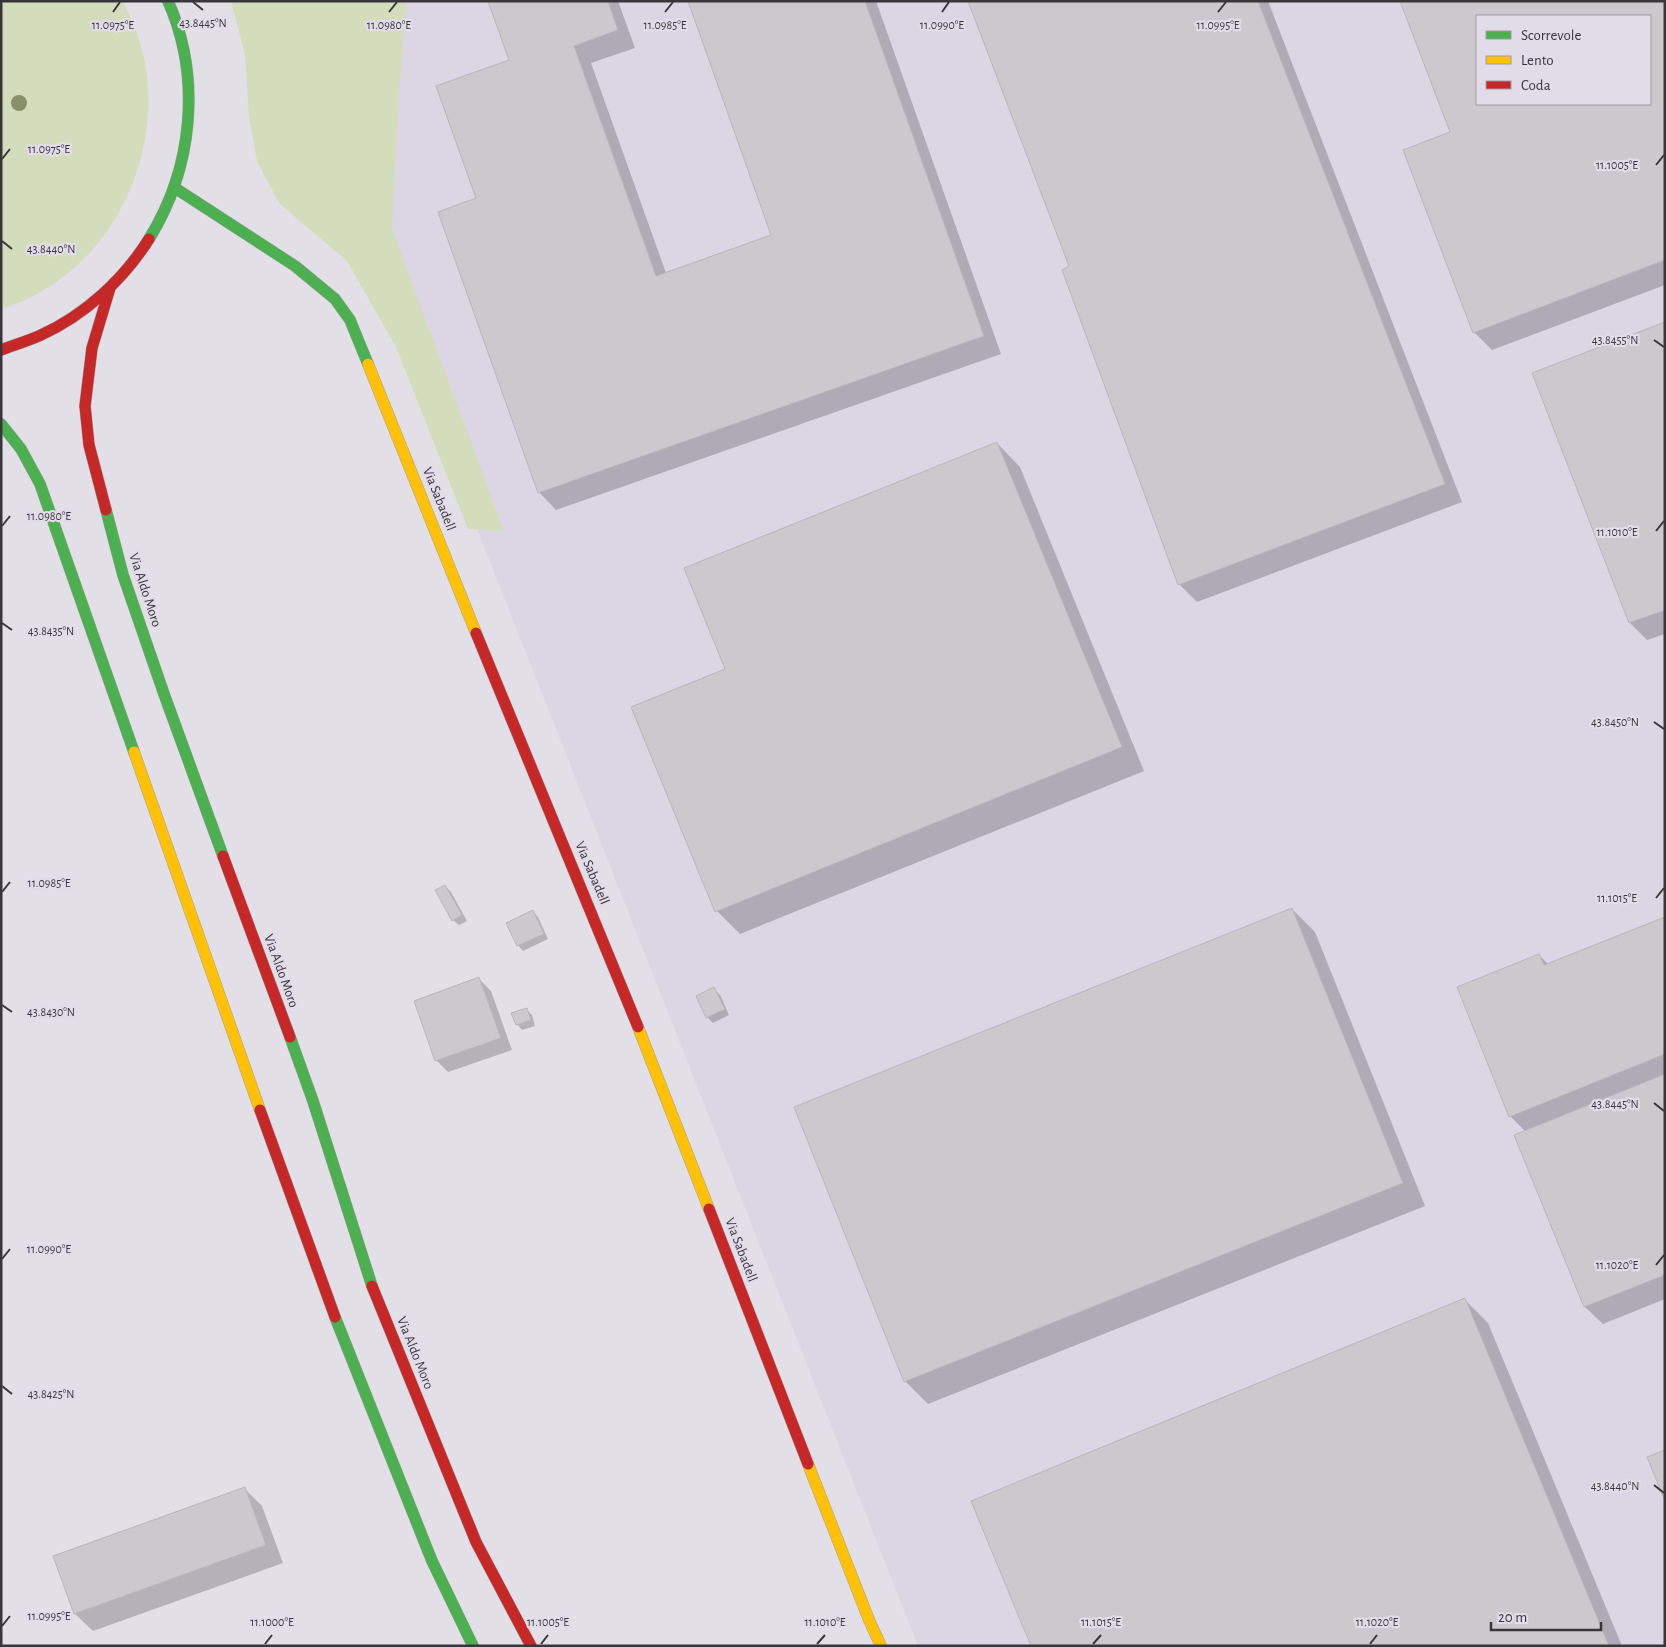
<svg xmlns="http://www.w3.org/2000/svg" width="1666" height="1647" font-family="'Alegreya Sans',sans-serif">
<rect width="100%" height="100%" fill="#e2dfe6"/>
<!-- built -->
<path fill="#dcd5e4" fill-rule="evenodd" d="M403,1h1262v1645h-747l-547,-1386zM1477,16h173v88h-173z"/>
<!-- green -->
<g fill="#d3ddbc">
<path d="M1,1h122c10,22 20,44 23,68 15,102 -44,209 -145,240z"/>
<polygon points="231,1 407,1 399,91 392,229 504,531 468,529 396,347 347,261 279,203 257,161 249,118 245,55"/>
</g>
<!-- shadow -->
<g fill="#0003" fill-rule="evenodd">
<polygon points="490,1 618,1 635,48 591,63 666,273 773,236 690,1 876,1 1001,354 556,510 539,492 478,199 511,61"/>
<polygon points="969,1 1268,1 1462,502 1197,602 1179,584 1070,267"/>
<path d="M1401,1h264v284l-173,65 -18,-18 -22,-199zM1477,16h173v88h-173z"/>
<polygon points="1665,324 1665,634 1647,640 1630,623"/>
<polygon points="997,443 1020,467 1144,771 740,934 717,911 727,669"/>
<polygon points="445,886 451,892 467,921 459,925 453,920"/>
<polygon points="1292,909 1315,932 1425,1206 928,1404 905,1381"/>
<polygon points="533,912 538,917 548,939 523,951 518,945"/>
<polygon points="1665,918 1665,1299 1603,1324 1585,1307 1515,1136 1526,1132 1510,1116 1539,955 1549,965"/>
<polygon points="479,979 491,991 512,1050 448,1072 436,1060"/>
<polygon points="714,989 720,995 729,1015 713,1023 707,1017"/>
<polygon points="527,1010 532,1015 535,1026 522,1030 517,1024"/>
<polygon points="1465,1300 1488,1323 1622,1646 1032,1646"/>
<polygon points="245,1489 262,1506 283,1563 93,1631 75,1614"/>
</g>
<!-- building -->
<g fill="#cdc8ce" stroke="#b9b5bb" fill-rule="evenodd">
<polygon points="488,1 608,1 618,30 574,46 656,276 771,235 688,1 865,1 984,336 538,493 438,212 476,198 436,86 509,60"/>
<polygon points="968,1 1258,1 1445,484 1178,585 1062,270 1069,266"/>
<path d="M1400,1h265v259l-192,73 -70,-183 47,-18zM1477,16h173v88h-173z"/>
<polygon points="1665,322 1665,610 1629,623 1532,373"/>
<polygon points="997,442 1122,747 715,912 631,707 725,669 684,568"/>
<polygon points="445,885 462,915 452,921 435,890"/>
<polygon points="1292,908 1403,1183 904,1382 794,1107"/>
<polygon points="533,910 544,934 517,946 506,923"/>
<polygon points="1665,917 1665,1054 1509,1117 1457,987 1539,954 1544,965"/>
<polygon points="479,977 501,1038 435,1061 414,1001"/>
<polygon points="714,987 725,1009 706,1018 696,996"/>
<polygon points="527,1008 531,1020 516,1025 511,1013"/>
<polygon points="1665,1074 1665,1275 1584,1307 1514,1135"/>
<polygon points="1465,1298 1609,1646 1031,1646 971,1501"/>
<polygon points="1665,1450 1665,1501 1647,1457"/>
<polygon points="245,1487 266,1545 74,1614 53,1556"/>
</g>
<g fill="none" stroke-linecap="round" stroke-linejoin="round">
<!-- fast casing -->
<g stroke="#a2a0a5" stroke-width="12">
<g id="fast">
<polyline points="175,188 295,266 335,299 350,320 368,364"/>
<path d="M149,239c44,-71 53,-161 19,-238"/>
<polyline points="1,424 21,449 40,484 134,752"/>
<polyline points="106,510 123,575 164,694 223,856"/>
<polyline points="290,1037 313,1101 372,1286"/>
<polyline points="335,1317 432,1561 473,1646"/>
</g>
</g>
<!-- slow casing -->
<g stroke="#a2a0a5" stroke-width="12">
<g id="slow">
<polyline points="368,364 476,633"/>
<polyline points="134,752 260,1110"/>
<polyline points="638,1027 709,1209"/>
<polyline points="808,1464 869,1620 881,1646"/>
</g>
</g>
<!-- jam casing -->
<g stroke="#a2a0a5" stroke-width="12">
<g id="jam">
<path d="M1,350c13,-5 27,-9 40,-15 44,-20 83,-56 108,-96"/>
<polyline points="106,510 89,445 85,406 92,348 110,288"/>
<polyline points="476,633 638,1027"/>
<polyline points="223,856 290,1037"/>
<polyline points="260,1110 335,1317"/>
<polyline points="709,1209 808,1464"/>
<polyline points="372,1286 476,1542 531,1646"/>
</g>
</g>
<!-- fast -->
<use href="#fast" stroke="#4caf50" stroke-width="11"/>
<!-- slow -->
<use href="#slow" stroke="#ffc107" stroke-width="11"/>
<!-- jam -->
<use href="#jam" stroke="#c62828" stroke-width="11"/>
</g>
<!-- trees -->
<circle fill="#88906b" cx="19" cy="103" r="8"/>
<!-- ticks -->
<path fill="none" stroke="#38363b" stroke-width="2" d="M193,2l10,8M113,12l7,-10M389,12l8,-10M665,12l8,-10M942,12l7,-10M1218,12l8,-10M2,159l8,-10M1656,165l8,-10M2,241l10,8M1654,340l10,7M2,526l8,-10M1656,531l8,-10M2,623l10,7M1654,722l10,7M2,892l8,-10M1656,898l8,-10M2,1005l10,7M1654,1103l10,8M2,1259l8,-10M1656,1265l8,-10M2,1386l10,8M1654,1485l10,8M2,1626l8,-10M265,1644l7,-9M541,1644l7,-9M817,1644l8,-9M1093,1644l8,-9M1370,1644l7,-9"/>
<g text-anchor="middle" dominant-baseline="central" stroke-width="4.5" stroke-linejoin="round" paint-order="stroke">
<!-- street labels -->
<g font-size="14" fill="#38363b" stroke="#e2dce9">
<text transform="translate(439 499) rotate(68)">Via Sabadell</text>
<text transform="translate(145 590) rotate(72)">Via Aldo Moro</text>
<text transform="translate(592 873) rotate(67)">Via Sabadell</text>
<text transform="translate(281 971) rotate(70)">Via Aldo Moro</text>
<text transform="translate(741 1250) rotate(69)">Via Sabadell</text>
<text transform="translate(415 1353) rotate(68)">Via Aldo Moro</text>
</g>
</g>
<g font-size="12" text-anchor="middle" fill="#38363b" stroke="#e2dce9" stroke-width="4.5" stroke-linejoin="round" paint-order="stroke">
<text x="203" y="27">43.8445°N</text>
<text x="113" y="29">11.0975°E</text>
<text x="389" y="29">11.0980°E</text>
<text x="665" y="29">11.0985°E</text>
<text x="942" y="29">11.0990°E</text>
<text x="1218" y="29">11.0995°E</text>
<text x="49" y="153">11.0975°E</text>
<text x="1617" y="169">11.1005°E</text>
<text x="51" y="253">43.8440°N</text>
<text x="1615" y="344">43.8455°N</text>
<text x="49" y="520">11.0980°E</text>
<text x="1617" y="536">11.1010°E</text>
<text x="51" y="635">43.8435°N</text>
<text x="1615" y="726">43.8450°N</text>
<text x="49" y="887">11.0985°E</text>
<text x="1617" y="902">11.1015°E</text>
<text x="51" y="1016">43.8430°N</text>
<text x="1615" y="1108">43.8445°N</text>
<text x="49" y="1253">11.0990°E</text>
<text x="1617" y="1269">11.1020°E</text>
<text x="51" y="1398">43.8425°N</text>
<text x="1615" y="1490">43.8440°N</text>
<text x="49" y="1620">11.0995°E</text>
<text x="272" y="1626">11.1000°E</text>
<text x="548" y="1626">11.1005°E</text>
<text x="825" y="1626">11.1010°E</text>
<text x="1101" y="1626">11.1015°E</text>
<text x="1377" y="1626">11.1020°E</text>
</g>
<!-- border -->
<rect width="1666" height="1647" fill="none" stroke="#38363b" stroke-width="5"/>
<!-- legend -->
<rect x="1476" y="15" width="175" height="90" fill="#e2dce9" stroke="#9e9aa3"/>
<rect x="1486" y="31" width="25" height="8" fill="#4caf50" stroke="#9e9aa3"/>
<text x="1521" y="40" font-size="15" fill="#38363b">Scorrevole</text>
<rect x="1486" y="56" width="25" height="8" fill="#ffc107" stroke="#9e9aa3"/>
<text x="1521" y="65" font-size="15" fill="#38363b">Lento</text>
<rect x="1486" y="81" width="25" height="8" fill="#c62828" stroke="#9e9aa3"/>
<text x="1521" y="90" font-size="15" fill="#38363b">Coda</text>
<!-- scale -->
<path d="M1491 1622v8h110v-8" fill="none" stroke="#38363b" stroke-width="2.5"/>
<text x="1498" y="1622" font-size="15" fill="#38363b" stroke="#e2dce9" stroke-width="4" paint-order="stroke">20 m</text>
</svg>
